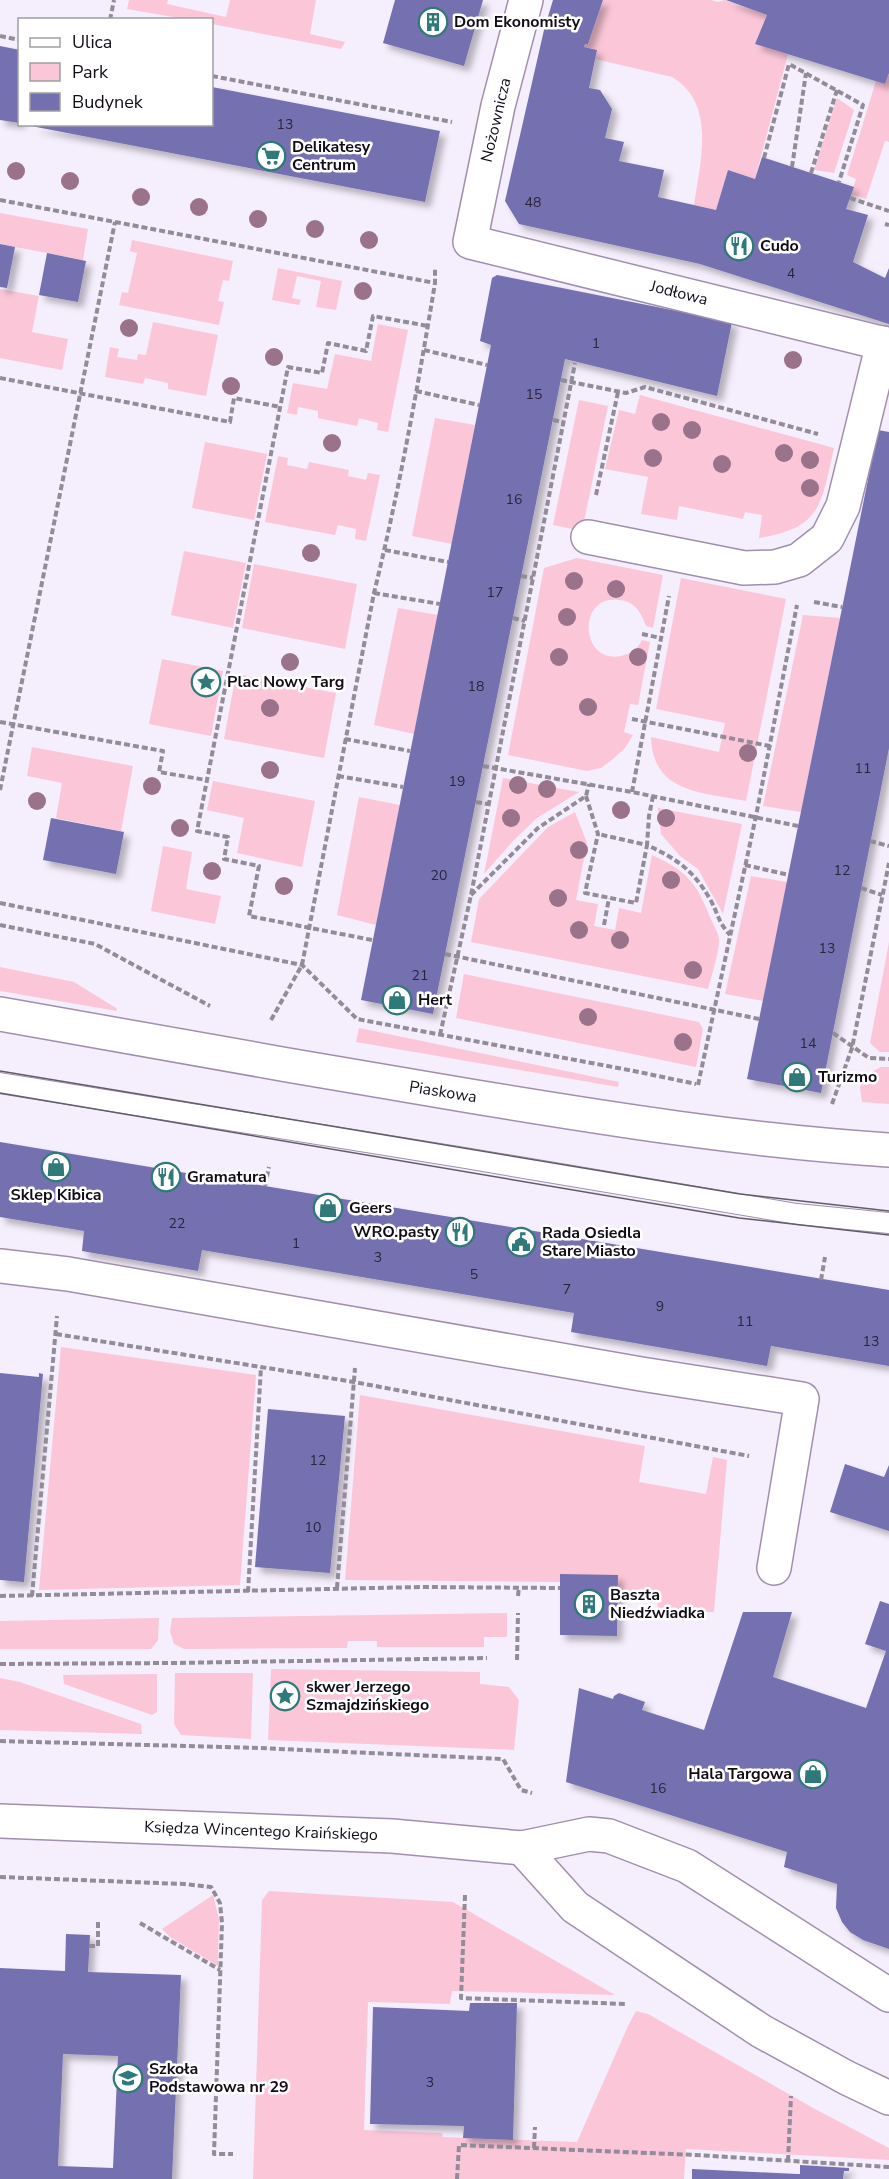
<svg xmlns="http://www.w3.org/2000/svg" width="889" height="2179" font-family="'Nunito Sans',sans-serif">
<defs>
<filter id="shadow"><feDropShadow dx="5.5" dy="5.5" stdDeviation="3" flood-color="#0004"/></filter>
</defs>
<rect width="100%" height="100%" fill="#f5eefc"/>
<!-- green -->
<g fill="#fcc6d9">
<polygon points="129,0 168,0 167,4 226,17 230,0 316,0 310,34 345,42 341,49 212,24 212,20 185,19 127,9"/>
<path d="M603,0h108l7,2 7,-2 42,15 -12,29 33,10 -33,125 -27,-9 -12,40 -22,-5c6,-41 23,-102 -22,-128l-77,-18 2,-9 -13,-3 1,-3h3z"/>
<polygon points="889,73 889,142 885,141 866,199 851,194 856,179 847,175 876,81 885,84"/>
<polygon points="837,98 854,110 834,173 814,170"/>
<polygon points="0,213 88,229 83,260 0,244"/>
<polygon points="132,240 233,261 229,281 223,280 218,301 224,302 219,325 119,305 122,292 128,293 137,253 130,251"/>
<polygon points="278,268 342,281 336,310 316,307 321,281 297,276 292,298 301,300 299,305 272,300"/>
<polygon points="0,289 39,296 32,332 68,339 62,370 0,358"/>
<polygon points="153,322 218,335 206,396 168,389 168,383 145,378 143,384 105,377 110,347 119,349 117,357 137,360 138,354 146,355"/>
<polygon points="378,324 408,330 388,432 377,430 378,423 359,418 357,426 318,418 318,411 298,407 297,415 287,413 293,383 327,389 335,354 371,361"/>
<path d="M640,395l194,53c-13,55 -11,80 -75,90l3,-23 -17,-3 -2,7 -64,-13 -2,14 -36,-6 7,-37 -43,-8 14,-59 16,4z"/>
<polygon points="579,400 608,406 582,531 553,525"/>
<polygon points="435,418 475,425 452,544 412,536"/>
<polygon points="205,442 267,454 254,520 192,508"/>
<polygon points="278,456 288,458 287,465 307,469 309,462 349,470 348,476 366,480 368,473 380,475 366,541 355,539 356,529 338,525 335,535 265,522"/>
<polygon points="184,551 246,563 233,628 171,615"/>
<path d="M577,558l86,17 -10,53 -7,-2c-5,-14 -11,-25 -28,-26 -41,-5 -38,64 3,56 11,-3 16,-6 21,-16l8,2 -12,63 -8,-1 -6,28 9,3 -8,13 -12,11 -12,9 -14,3 -79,-16 36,-187z"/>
<polygon points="254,564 357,584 345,649 242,628"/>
<path d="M681,578l105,21 -40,202c-44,-9 -93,-7 -95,-64l68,15 6,-29 -69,-14z"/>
<polygon points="398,608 438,615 414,734 374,725"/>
<polygon points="803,615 840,618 801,812 763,806"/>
<polygon points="162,659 223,671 211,736 149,724"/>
<polygon points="236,674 336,693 324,758 224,739"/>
<polygon points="32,747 133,766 121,831 56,818 62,783 27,776"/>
<polygon points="503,778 579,792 537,818 513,841 484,874"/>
<polygon points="213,781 315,801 302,867 237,853 244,818 207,810"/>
<polygon points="359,797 400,805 376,925 337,915"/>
<polygon points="658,808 742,824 723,914 698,869 680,856 661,834"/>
<path d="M575,812l12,31 -11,57 22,4 -4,22 21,4 4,-22 22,5 11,-58c35,16 44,27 58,62 3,7 8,15 9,22 1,10 -8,39 -11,50l-237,-47 8,-43 69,-72z"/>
<polygon points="163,846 192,852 186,889 221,896 215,924 151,911"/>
<polygon points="751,876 787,882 763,1001 725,994"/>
<polygon points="889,942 889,1052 880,1052 870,1043"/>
<polygon points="0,967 74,982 116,1008 117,1011 0,991"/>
<polygon points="464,974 699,1022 703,1029 696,1067 456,1018"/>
<polygon points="359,1028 619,1082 618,1087 356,1042"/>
<polygon points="881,1067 889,1067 889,1104 862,1102 860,1087 864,1076"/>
<polygon points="61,1347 256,1375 240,1585 39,1590"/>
<polygon points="360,1395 645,1446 639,1482 706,1494 713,1457 727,1460 714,1612 658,1612 657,1596 618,1594 618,1576 560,1582 345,1580"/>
<polygon points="507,1613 507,1637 484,1637 484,1647 377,1647 377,1641 348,1641 347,1648 184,1649 174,1644 170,1632 172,1618"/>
<polygon points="159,1618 158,1640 151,1649 0,1649 0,1621"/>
<polygon points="271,1669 480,1672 480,1684 509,1687 519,1700 514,1750 268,1740"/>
<polygon points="175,1673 253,1673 251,1739 181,1735 174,1724"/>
<polygon points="157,1674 157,1712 152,1715 64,1684 63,1675"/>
<polygon points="0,1678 20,1682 141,1724 142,1734 0,1730"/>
<polygon points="269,1891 453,1902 615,1995 452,1991 450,2004 368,2002 364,2130 442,2133 443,2137 577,2142 628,2026 636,2011 648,2014 815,2109 889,2148 889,2160 686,2149 684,2179 253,2179 262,1900"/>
<polygon points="213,1895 219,1919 218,1966 170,1937 162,1929"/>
</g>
<!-- building -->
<g fill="#7470af" fill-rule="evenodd" filter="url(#shadow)">
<polygon points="395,0 483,0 464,66 383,43"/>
<polygon points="553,0 603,0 588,44 585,44 584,47 597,50 589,88 600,90 612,109 605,138 624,142 619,161 664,170 658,197 716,210 728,170 755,179 762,157 854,187 846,209 868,215 853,262 885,278 889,268 889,324 700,264 519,224 505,201 544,30"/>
<polygon points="726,0 889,0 889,73 885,84 755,44 767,15"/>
<polygon points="0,46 20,50 20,123 0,120"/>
<polygon points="212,87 440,131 425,202 31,126 212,124"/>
<polygon points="0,244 15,247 7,288 0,287"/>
<polygon points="47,253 86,261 78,302 39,295"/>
<polygon points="497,275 732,322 717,396 565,359 433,1014 361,1000 491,345 480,341 492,278"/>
<polygon points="878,430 889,432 889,748 821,1093 747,1079"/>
<polygon points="51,818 124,832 116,874 43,860"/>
<polygon points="0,1142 889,1290 889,1366 771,1346 767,1366 744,1362 571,1332 574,1313 202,1250 198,1271 82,1251 84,1231 0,1217"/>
<polygon points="0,1373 39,1377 39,1373 43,1374 24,1582 0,1580"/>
<polygon points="268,1409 345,1416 330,1573 255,1567"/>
<polygon points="845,1464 884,1477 889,1465 889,1531 830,1512"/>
<polygon points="560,1574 618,1575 617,1636 560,1635"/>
<polygon points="880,1601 889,1604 889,1949 863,1940 850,1932 842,1922 836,1908 837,1884 784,1867 787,1852 566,1782 579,1688 613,1699 614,1696 619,1693 645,1702 642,1710 704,1730 743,1612 792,1612 773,1677 866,1708 886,1651 865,1644"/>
<path d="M66,1934l24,1 -2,37 93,3 -9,204h-172v-211l65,3zM63,2054l55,2 -5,112 -55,-2z"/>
<polygon points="470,2003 517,2003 513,2140 463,2138 464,2126 370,2124 373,2007 469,2011"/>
<polygon points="800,2165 849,2168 849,2171 844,2171 843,2179 692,2179 692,2169 797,2174 800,2174"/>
</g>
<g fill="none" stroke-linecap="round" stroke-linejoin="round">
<!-- lane casing -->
<g stroke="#a08faf" stroke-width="22">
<polyline id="lane" points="0,1083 465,1158 797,1214 889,1223"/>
</g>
<!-- street casing -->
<g stroke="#a08faf" stroke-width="36">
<g id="street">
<polyline points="526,0 498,106 470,242 889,345"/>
<polyline points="588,537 744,568 775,567 799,560 827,538 843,506 883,343"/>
<polyline points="0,1266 68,1274 641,1374 802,1399 774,1568"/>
</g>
</g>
<!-- secondary casing -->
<g stroke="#a08faf" stroke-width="36">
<g id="secondary">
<path d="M0,1014c157,28 313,56 470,82 139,23 278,45 419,54"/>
<polyline points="0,1821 392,1836 522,1848 589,1834 609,1836 687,1866 889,1995"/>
<polyline points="522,1848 575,1907 761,2031 847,2078 889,2098"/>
</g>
</g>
<!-- path -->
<g stroke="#928b98" stroke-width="4" stroke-dasharray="6 3" stroke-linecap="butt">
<polyline points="110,20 114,0"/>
<polyline points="0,36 20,40"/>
<polyline points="212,76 452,122"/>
<polyline points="764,158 789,64 863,105 839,182"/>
<polyline points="792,167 806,73"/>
<polyline points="811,173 837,90"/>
<polyline points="850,198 889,211"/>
<polyline points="0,200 435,283 435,267"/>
<polyline points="885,224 889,225"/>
<polyline points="424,350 487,365"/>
<polyline points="0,378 230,422 234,398 280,407"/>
<polyline points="561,380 626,393 645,387 818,434"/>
<polyline points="416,391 479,405"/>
<polyline points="553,420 563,422"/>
<polyline points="596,495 618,392"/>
<polyline points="385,550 448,562"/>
<polyline points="521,576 533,578"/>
<polyline points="374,593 440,604"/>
<polyline points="814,602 842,607"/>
<polyline points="513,618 525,621"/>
<polyline points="642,634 661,638"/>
<polyline points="632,719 770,746"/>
<polyline points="0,722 163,751 159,772 206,780"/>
<polyline points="345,739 410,751"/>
<polyline points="483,766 632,792 798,826"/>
<polyline points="338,776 403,787"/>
<polyline points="0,790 115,222"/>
<polyline points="632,792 669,596"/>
<polyline points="586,796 598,834 585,893 636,903 647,845 598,834"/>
<path d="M653,796l-4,20 -2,29c30,14 46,25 63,54 8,14 8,23 20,36"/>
<polyline points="476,802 488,804"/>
<polyline points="870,841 889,846"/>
<polyline points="745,865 789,875"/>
<polyline points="861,888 882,895"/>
<polyline points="471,895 538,828 586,796 589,784"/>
<polyline points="0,903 302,965 357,1019 634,1071 696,1084"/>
<polyline points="0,925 95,944 210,1006"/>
<polyline points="604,925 609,898"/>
<polyline points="372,940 249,916 259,866 224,859 228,837 197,831 288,367 322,373 328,343 366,351 373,316 428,326"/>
<polyline points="445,954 759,1019"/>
<path d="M271,1020l31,-55 72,-372c25,-102 44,-207 61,-310"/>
<polyline points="833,1033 869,1058 889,1059"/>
<polyline points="440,1035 471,895 575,363"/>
<polyline points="698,1085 756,816 797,605"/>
<polyline points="832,1104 852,1048 889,863"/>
<polyline points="265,1186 269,1167"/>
<polyline points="821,1280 825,1257"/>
<polyline points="56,1334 354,1382 749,1456"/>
<polyline points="337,1588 355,1368"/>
<polyline points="248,1592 261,1367"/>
<polyline points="0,1596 421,1587 560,1588"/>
<polyline points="32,1596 57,1316"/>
<polyline points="518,1596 519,1587"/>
<polyline points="517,1660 518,1613"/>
<polyline points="0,1664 173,1663 487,1658"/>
<polyline points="0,1741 259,1748 503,1759 521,1790 532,1793"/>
<polyline points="0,1877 184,1884 211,1887 220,1903 222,1923 214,2154 233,2154"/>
<polyline points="465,1895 461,1998 625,2004"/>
<polyline points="140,1923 220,1970"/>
<polyline points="89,1946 98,1946 98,1921"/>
<polyline points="534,2148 535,2127"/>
<polyline points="788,2161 791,2096"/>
<polyline points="457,2179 459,2145 696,2155 889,2167"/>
</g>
<!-- lane -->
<use href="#lane" stroke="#fff" stroke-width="20"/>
<!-- street -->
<use href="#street" stroke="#fff" stroke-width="33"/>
<!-- secondary -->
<use href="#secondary" stroke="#fff" stroke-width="33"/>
<!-- tram -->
<g stroke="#625c68" stroke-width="1.5">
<polyline points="0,1071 740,1194 889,1211"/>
<polyline points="0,1093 739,1218 889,1235"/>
</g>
</g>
<!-- trees -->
<g fill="#9a738b">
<circle cx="16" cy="171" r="9"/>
<circle cx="70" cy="181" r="9"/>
<circle cx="141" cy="197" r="9"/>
<circle cx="199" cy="207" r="9"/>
<circle cx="258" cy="219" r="9"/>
<circle cx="315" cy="229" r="9"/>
<circle cx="369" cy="240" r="9"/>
<circle cx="363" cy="291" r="9"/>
<circle cx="129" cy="328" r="9"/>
<circle cx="274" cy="357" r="9"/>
<circle cx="793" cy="360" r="9"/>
<circle cx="231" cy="386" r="9"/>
<circle cx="661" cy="422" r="9"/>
<circle cx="692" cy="430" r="9"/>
<circle cx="332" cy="443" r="9"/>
<circle cx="784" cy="453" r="9"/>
<circle cx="653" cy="458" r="9"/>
<circle cx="810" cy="460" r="9"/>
<circle cx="722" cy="464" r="9"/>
<circle cx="810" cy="488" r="9"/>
<circle cx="311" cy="553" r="9"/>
<circle cx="574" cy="581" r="9"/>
<circle cx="616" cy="589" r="9"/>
<circle cx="567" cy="617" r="9"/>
<circle cx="559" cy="657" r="9"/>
<circle cx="638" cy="657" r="9"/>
<circle cx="290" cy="662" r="9"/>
<circle cx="588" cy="707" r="9"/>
<circle cx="270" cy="708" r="9"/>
<circle cx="748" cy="753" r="9"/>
<circle cx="270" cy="770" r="9"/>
<circle cx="518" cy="785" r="9"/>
<circle cx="152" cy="786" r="9"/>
<circle cx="547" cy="789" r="9"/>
<circle cx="37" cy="801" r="9"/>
<circle cx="621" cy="810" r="9"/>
<circle cx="511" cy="818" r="9"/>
<circle cx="666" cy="818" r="9"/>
<circle cx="180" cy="828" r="9"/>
<circle cx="579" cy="850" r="9"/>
<circle cx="212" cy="871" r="9"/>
<circle cx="671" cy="880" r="9"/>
<circle cx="284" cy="886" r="9"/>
<circle cx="558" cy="898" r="9"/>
<circle cx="579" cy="930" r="9"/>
<circle cx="620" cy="940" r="9"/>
<circle cx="693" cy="970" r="9"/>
<circle cx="588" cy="1017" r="9"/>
<circle cx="683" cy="1042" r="9"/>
</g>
<!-- icons -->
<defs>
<g id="building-ring" transform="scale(1.5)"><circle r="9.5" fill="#fff" stroke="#2f7978" stroke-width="1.5"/><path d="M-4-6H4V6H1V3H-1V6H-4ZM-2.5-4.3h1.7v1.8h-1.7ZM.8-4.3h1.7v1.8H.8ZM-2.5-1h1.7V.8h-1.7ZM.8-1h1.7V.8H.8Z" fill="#2f7978"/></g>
<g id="supermarket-ring" transform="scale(1.5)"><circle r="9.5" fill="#fff" stroke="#2f7978" stroke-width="1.5"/><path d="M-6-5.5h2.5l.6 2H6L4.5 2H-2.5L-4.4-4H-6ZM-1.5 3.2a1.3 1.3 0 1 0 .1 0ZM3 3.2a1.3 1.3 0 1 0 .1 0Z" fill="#2f7978"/></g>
<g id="restaurant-ring" transform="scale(1.5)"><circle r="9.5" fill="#fff" stroke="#2f7978" stroke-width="1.5"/><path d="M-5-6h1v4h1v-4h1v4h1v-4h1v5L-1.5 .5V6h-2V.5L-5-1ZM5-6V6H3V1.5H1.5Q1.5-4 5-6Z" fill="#2f7978"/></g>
<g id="sight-ring" transform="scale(1.5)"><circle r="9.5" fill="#fff" stroke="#2f7978" stroke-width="1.5"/><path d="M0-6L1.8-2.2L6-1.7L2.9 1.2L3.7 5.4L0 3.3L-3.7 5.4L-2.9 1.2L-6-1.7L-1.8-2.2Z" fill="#2f7978"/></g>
<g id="shop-ring" transform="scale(1.5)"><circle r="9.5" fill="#fff" stroke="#2f7978" stroke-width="1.5"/><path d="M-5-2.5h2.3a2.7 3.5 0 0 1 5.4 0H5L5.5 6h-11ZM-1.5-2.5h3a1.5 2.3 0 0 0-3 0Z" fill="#2f7978"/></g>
<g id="civic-ring" transform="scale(1.5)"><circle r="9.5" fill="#fff" stroke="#2f7978" stroke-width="1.5"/><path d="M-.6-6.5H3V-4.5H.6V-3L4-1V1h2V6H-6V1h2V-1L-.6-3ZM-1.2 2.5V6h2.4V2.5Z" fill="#2f7978"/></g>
<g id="school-ring" transform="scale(1.5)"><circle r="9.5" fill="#fff" stroke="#2f7978" stroke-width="1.5"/><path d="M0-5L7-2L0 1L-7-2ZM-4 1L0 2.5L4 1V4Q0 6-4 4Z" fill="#2f7978"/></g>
</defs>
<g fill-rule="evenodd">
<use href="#building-ring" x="433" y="22"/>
<use href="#supermarket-ring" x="271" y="156"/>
<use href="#restaurant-ring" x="739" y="246"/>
<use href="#sight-ring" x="206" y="682"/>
<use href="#shop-ring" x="397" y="1000"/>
<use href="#shop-ring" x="797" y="1077"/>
<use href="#shop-ring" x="56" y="1167"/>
<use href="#restaurant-ring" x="166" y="1177"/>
<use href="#shop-ring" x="328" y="1208"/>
<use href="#restaurant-ring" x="460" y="1232"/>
<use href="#civic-ring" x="521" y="1242"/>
<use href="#building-ring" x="589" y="1604"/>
<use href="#sight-ring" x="285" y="1696"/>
<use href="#shop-ring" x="813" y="1774"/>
<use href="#school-ring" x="128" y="2078"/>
</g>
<g text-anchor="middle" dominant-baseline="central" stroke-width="5" stroke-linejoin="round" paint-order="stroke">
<!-- number labels -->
<g font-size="14" fill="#2a253d">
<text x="285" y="124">13</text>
<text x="533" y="202">48</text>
<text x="791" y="273">4</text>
<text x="596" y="343">1</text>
<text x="534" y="394">15</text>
<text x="514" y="499">16</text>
<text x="495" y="592">17</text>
<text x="476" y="686">18</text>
<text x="863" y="768">11</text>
<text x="457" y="781">19</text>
<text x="842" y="870">12</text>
<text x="439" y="875">20</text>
<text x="827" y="948">13</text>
<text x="420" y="975">21</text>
<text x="808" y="1043">14</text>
<text x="177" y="1223">22</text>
<text x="296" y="1243">1</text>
<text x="378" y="1257">3</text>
<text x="474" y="1274">5</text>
<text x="567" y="1289">7</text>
<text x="660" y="1306">9</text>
<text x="745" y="1321">11</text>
<text x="871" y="1341">13</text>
<text x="318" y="1460">12</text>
<text x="313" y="1527">10</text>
<text x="658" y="1788">16</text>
<text x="430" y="2082">3</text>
</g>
<!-- poi labels -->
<g font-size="16" font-weight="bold" fill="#120c17" stroke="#fff" text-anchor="start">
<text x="454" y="22">Dom Ekonomisty</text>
<text x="292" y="147">Delikatesy<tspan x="292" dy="18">Centrum</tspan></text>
<text x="760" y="246">Cudo</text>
<text x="227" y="682">Plac Nowy Targ</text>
<text x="418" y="1000">Hert</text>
<text x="818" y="1077">Turizmo</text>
<text x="187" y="1177">Gramatura</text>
<text x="56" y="1195" text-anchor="middle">Sklep Kibica</text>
<text x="349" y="1208">Geers</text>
<text x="439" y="1232" text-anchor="end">WRO.pasty</text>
<text x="542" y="1233">Rada Osiedla<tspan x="542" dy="18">Stare Miasto</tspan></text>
<text x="610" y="1595">Baszta<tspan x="610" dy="18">Niedźwiadka</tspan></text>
<text x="306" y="1687">skwer Jerzego<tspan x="306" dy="18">Szmajdzińskiego</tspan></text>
<text x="792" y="1774" text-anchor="end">Hala Targowa</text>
<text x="149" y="2069">Szkoła<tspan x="149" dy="18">Podstawowa nr 29</tspan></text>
</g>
<!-- street labels -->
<g font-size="16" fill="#120c17" stroke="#fff">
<text transform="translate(496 120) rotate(-77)">Nożownicza</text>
<text transform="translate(679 293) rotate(14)">Jodłowa</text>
<text transform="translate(443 1092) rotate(9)">Piaskowa</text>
<text transform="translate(261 1831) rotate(2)">Księdza Wincentego Kraińskiego</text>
</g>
</g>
<!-- legend -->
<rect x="18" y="18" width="195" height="108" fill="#ffffff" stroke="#a09ea2" stroke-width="1.5"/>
<rect x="30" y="38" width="30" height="9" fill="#ffffff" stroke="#a09ea2" stroke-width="1.5"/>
<text x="72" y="48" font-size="18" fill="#120c17">Ulica</text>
<rect x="30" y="63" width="30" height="18" fill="#fcc6d9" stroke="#a09ea2" stroke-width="1.5"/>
<text x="72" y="78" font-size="18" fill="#120c17">Park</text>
<rect x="30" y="93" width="30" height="18" fill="#7470af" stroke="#a09ea2" stroke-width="1.5"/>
<text x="72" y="108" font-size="18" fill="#120c17">Budynek</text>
</svg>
